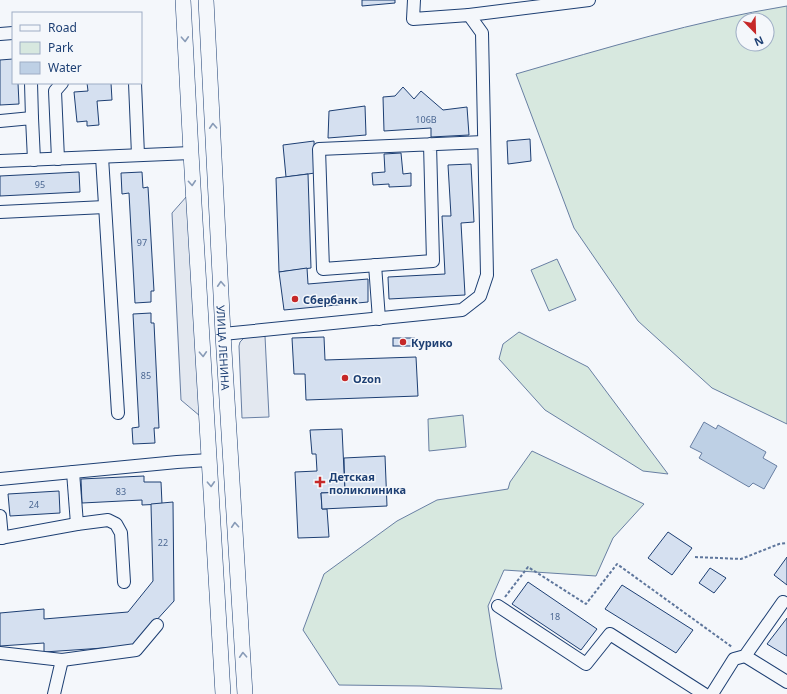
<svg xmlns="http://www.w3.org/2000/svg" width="787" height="694" font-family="'Noto Sans',sans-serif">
<rect width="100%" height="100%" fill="#f4f7fb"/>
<!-- green -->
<g fill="#d7e8df" stroke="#687fa3" fill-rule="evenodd">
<path d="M787,6v418l-75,-36 -74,-67 -64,-93 -58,-154c90,-26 179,-53 271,-68zM743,20h24v24h-24z"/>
<polygon points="557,259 576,300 549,311 531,270"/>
<polygon points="519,332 588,367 668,474 643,471 545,410 499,359 503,344"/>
<polygon points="463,415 466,447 429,451 428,419"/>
<polygon points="532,451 644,504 613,538 596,576 504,570 488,606 496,657 502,689 421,686 339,685 303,630 324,574 397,521 437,500 508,489 510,482"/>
</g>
<!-- parking -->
<g fill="#e3e8f0" stroke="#687fa3">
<polygon points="187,196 200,416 181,400 172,213"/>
<polygon points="265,336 269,417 242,418 239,346 240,342 245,337"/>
</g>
<!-- water -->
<polygon fill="#bed0e5" stroke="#687fa3" points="704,422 716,429 718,425 766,452 763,458 777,466 764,489 753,483 749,487 699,458 702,453 690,447"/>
<!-- building -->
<g fill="#d5e0f0" stroke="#1d3f73">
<polygon points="362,0 395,0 395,3 362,6"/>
<polygon points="13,59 13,83 18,83 19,104 0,105 0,60"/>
<polygon points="87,83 111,83 112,100 97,101 99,125 87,126 87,121 77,122 74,92 88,91"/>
<polygon points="403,87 414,99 421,91 443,110 467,107 469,135 431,137 431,128 384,131 383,97 395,96"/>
<polygon points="365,106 366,135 328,138 329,111"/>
<polygon points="530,139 531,161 508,164 507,141"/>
<polygon points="314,141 315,173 286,177 283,145"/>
<polygon points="401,153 403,174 411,173 411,186 389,187 389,184 373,185 372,173 385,172 384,154"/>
<polygon points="471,164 474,222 461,223 465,295 389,299 388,277 445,274 442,216 451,216 448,165"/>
<polygon points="79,172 80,192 0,196 0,176"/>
<polygon points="142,172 143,188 148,187 154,291 151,291 151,302 135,303 129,193 122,194 121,173"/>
<polygon points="308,174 311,268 279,272 276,178"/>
<polygon points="307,268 308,284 368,279 368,302 284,310 279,272"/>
<polygon points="151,313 151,323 154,323 159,428 154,428 155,443 133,444 132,428 139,427 133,314"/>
<polygon points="324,337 325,360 416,357 418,396 306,400 305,374 294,374 292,338"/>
<rect x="393" y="338" width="21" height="8"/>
<polygon points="342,429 345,492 321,493 322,509 327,509 329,537 298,538 295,472 317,471 316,454 312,454 310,430"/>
<polygon points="385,456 387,506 322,509 321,493 345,492 344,458"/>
<polygon points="144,476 144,482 161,482 162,504 142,505 142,500 82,503 81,479"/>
<polygon points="59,491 60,513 10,516 8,494"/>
<polygon points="173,502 174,601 133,646 44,652 44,643 0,646 0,613 44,609 44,619 128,612 153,581 151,504"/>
<polygon points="668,532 692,548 672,575 648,558"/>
<polygon points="787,557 787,585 774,575"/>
<polygon points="710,568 726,578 714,593 699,583"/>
<polygon points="528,582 597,629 581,650 512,604"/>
<polygon points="622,585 693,630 676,653 605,609"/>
<polygon points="787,618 787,656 767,644"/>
</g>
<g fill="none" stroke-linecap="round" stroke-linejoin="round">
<!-- minor casing -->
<g stroke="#1d3f73" stroke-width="14">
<g id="minor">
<polyline points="469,15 589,0"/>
<polyline points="0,34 13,33"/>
<polyline points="31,83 32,118"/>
<polyline points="135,83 138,155"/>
<polyline points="0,121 32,118 34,160"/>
<polyline points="430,144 433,261 323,269 319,149 484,142"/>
<polyline points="102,157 118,413"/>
<polyline points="58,159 55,91 62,83"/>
<polyline points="0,161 191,153"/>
<polyline points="0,212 105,207"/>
<polyline points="375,265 379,319"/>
<polyline points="223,334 462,310 480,296 487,275 482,33 469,15 413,19 414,0"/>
<polyline points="73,472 77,524"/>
<polyline points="0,479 177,462 209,460"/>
<polyline points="0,516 2,538"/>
<polyline points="0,538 77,524 108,520 116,524 121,533 124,582"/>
<polyline points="498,606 586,664 610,634 704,694"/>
<polyline points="0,653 62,660 54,694"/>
<polyline points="745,656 787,682"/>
<polyline points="62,660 136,650 157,625"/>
<polyline points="712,694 734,659 745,656 783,602"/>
</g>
</g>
<!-- major casing -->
<g stroke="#1d3f73" stroke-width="16">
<g id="major">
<polyline points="183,0 191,153 223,694"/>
<path id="s1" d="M206,0l17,334 22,360"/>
</g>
</g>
<!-- path -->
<g stroke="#5e769c" stroke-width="2" stroke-dasharray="3 2" stroke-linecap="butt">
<polyline points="695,557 741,559 779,544 787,543"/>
<polyline points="505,597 528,567 586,604 617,564 732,647"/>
</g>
<!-- minor -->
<use href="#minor" stroke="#f4f7fb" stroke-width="12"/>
<!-- major -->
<use href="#major" stroke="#f4f7fb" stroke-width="15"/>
</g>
<!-- one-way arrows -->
<defs><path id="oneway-chevron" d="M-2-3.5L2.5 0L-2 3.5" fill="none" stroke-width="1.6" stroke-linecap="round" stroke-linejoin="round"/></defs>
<g stroke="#889bb7">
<use href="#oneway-chevron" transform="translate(185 39) rotate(87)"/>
<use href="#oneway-chevron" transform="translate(213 126) rotate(-93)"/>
<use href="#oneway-chevron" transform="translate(192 183) rotate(86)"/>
<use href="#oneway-chevron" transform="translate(221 284) rotate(-93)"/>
<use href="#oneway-chevron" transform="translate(203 354) rotate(87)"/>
<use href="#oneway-chevron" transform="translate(211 484) rotate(87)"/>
<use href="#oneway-chevron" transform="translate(235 525) rotate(-94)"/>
<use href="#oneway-chevron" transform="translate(243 655) rotate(-93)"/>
</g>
<!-- markers -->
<g fill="#c62828" stroke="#f4f7fb" stroke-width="1.5">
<circle cx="295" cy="299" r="4"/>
<circle cx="403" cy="342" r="4"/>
<circle cx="345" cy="378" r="4"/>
<path d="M318 476h4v4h4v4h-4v4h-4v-4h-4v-4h4z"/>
</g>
<g text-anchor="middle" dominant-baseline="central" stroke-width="3" stroke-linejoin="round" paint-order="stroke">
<!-- number labels -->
<g font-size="9" fill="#4b6792">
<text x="426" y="119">106В</text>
<text x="40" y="184">95</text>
<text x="142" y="242">97</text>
<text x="146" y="375">85</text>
<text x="121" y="491">83</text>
<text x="34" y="504">24</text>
<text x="163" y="542">22</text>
<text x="555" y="616">18</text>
</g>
<!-- poi labels -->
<g font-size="11" font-weight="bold" fill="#1d3f73" stroke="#f4f7fb" text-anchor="start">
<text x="303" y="299">Сбербанк</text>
<text x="411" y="342">Курико</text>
<text x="353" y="378">Ozon</text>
<text x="329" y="476">Детская<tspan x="329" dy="13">поликлиника</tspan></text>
</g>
<!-- street labels -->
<g font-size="11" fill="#1d3f73" stroke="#f4f7fb">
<text stroke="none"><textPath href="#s1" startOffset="348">УЛИЦА ЛЕНИНА</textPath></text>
</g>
</g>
<!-- legend -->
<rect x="12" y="12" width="130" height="72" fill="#f4f7fb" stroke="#9eadc5"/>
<rect x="20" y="25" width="20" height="6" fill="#f4f7fb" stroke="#9eadc5"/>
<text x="48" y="32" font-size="12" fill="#1d3f73">Road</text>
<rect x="20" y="42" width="20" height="12" fill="#d7e8df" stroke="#9eadc5"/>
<text x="48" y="52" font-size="12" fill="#1d3f73">Park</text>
<rect x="20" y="62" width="20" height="12" fill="#bed0e5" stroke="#9eadc5"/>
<text x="48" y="72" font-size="12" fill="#1d3f73">Water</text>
<!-- north arrow -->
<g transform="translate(755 32) rotate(157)"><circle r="19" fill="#f4f7fb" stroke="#9eadc5"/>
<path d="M0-3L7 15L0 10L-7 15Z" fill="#c62828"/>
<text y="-6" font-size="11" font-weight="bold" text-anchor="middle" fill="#1d3f73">N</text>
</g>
</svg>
